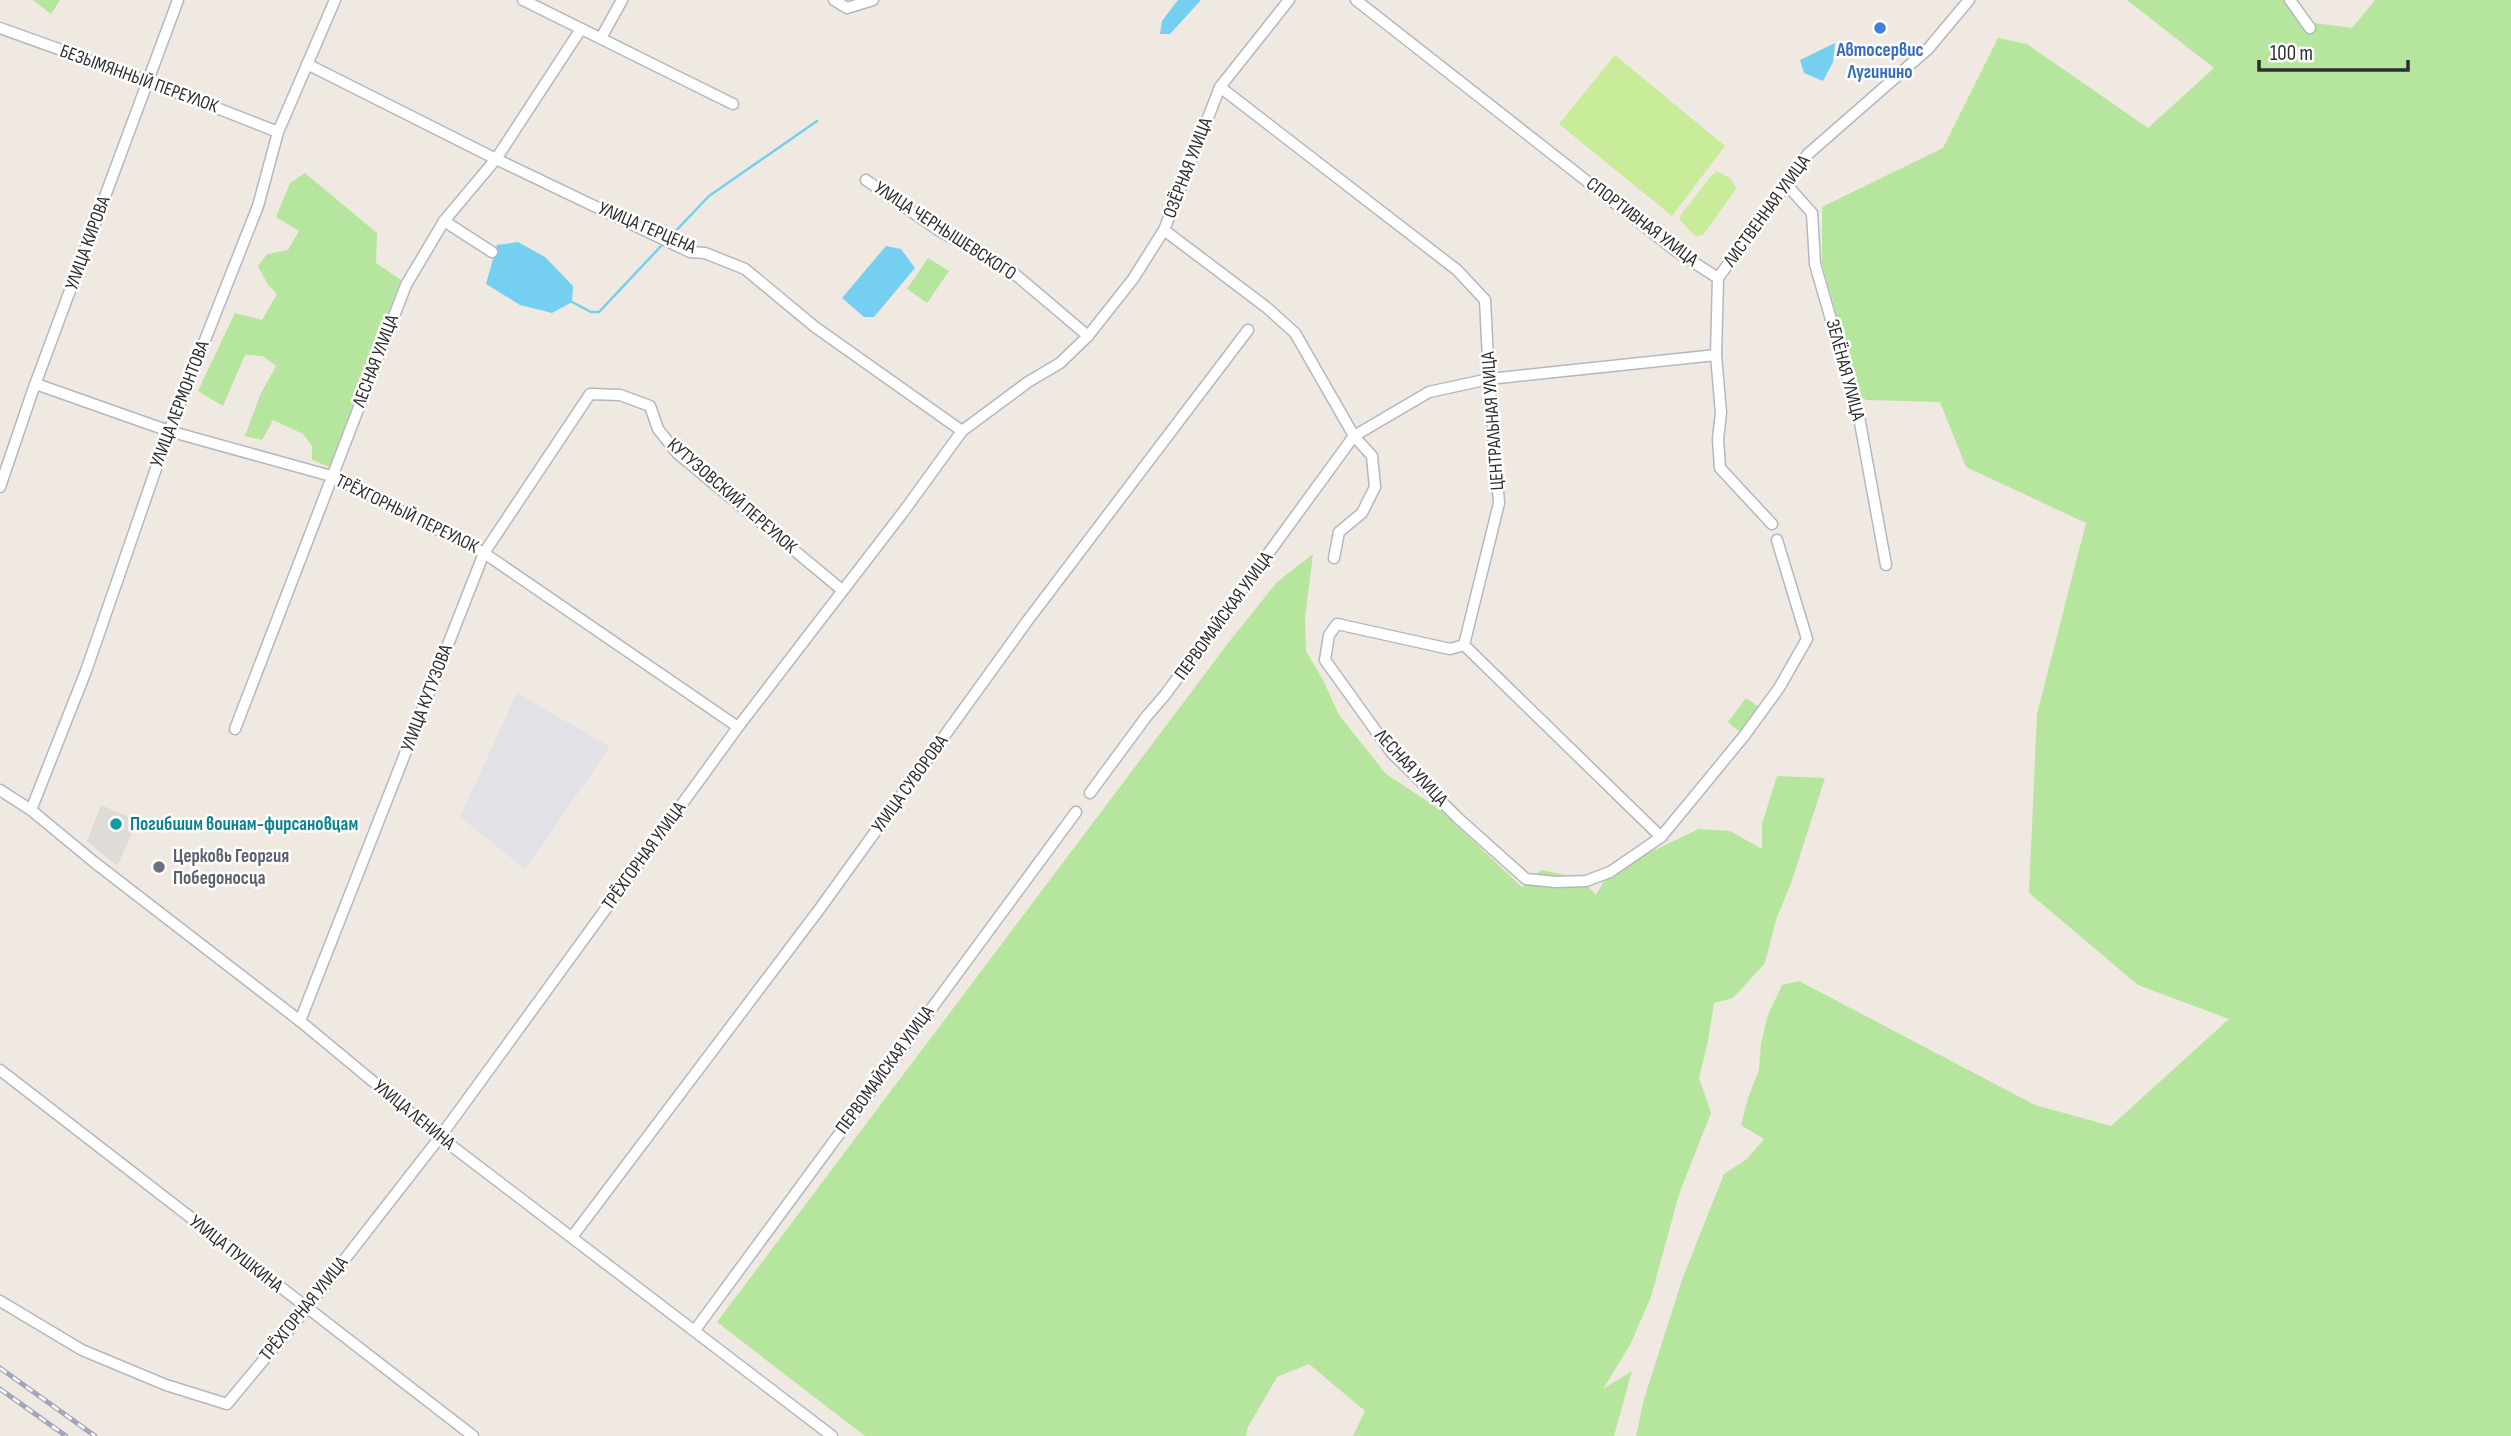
<svg xmlns="http://www.w3.org/2000/svg" width="2511" height="1436" font-family="'Sofia Sans Condensed',sans-serif">
<rect width="100%" height="100%" fill="#efe9e1"/>
<!-- industrial -->
<polygon fill="#e3e1e8" points="517,693 610,747 525,869 460,817"/>
<!-- green -->
<g fill="#b6e59e">
<polygon points="33,0 60,0 51,14"/>
<polygon points="2127,0 2285,0 2300,21 2352,28 2375,0 2511,0 2511,1436 1636,1436 1644,1399 1683,1277 1724,1174 1747,1159 1764,1139 1741,1125 1748,1098 1759,1070 1761,1044 1768,1015 1782,985 1799,981 2035,1105 2111,1126 2229,1019 2138,985 2029,893 2037,714 2086,523 1966,467 1940,402 1866,400 1849,388 1835,309 1822,264 1822,207 1943,148 1998,38 2027,44 2148,128 2214,68"/>
<polygon points="305,173 377,233 376,263 401,280 329,467 312,460 312,446 303,434 273,420 262,440 245,436 260,395 276,366 263,356 245,355 223,406 198,391 235,313 262,320 277,294 268,285 258,266 267,254 288,250 299,231 276,217 290,183"/>
<polygon points="928,258 949,271 927,303 907,289"/>
<polygon points="1313,554 1305,618 1306,651 1323,680 1339,715 1386,774 1439,809 1522,887 1541,870 1580,878 1596,895 1607,876 1625,864 1699,829 1730,831 1762,849 1762,824 1777,776 1825,778 1791,883 1776,920 1765,963 1733,998 1714,1003 1708,1041 1699,1078 1711,1113 1679,1194 1651,1297 1630,1345 1603,1389 1632,1371 1614,1436 1353,1436 1365,1411 1309,1364 1277,1377 1248,1427 1246,1436 865,1436 717,1322 1229,642 1277,582"/>
<polygon points="1746,698 1759,707 1740,732 1728,722"/>
</g>
<!-- pitch -->
<g fill="#c9ec9a">
<polygon points="1615,55 1725,146 1672,216 1559,124"/>
<polygon points="1717,171 1731,179 1736,189 1703,235 1695,236 1680,220 1680,216 1711,176"/>
</g>
<!-- plaza -->
<polygon fill="#dfdcd8" points="101,805 138,821 117,866 87,841"/>
<!-- water -->
<g fill="#75cff0">
<polygon points="1178,0 1201,0 1170,34 1160,34 1162,21"/>
<polygon points="1835,43 1833,62 1823,81 1804,73 1800,60"/>
<polygon points="518,242 545,257 573,286 572,302 552,313 520,305 486,284 497,245"/>
<polygon points="886,246 901,249 915,268 874,317 864,317 842,298"/>
</g>
<g fill="none" stroke-linecap="round" stroke-linejoin="round">
<!-- stream -->
<g stroke="#75cff0" stroke-width="2.5">
<polyline points="668,239 709,196 817,121"/>
<polyline points="572,302 591,312 599,312 663,244"/>
</g>
<!-- street casing -->
<g stroke="#b4b7c1" stroke-width="13">
<g id="street">
<polyline points="523,0 733,104"/>
<polyline points="834,0 847,8 873,0"/>
<polyline points="1356,0 1676,251 1718,278 1716,355 1721,413 1718,439 1720,468 1772,524"/>
<polyline points="2290,0 2310,28"/>
<polyline points="0,28 148,81 278,132"/>
<polyline points="601,38 622,0"/>
<polyline points="307,64 496,159 690,252 705,253 745,269 815,327 962,431"/>
<polyline points="1220,87 1457,270 1485,300 1489,379 1499,503 1464,645 1661,837"/>
<polyline points="866,180 938,230 1010,270 1088,336"/>
<polyline points="1786,184 1812,213 1815,264 1859,417 1886,565"/>
<polyline points="444,221 492,252"/>
<polyline points="1164,230 1266,307 1295,333 1354,436 1372,456 1375,487 1362,513 1339,532 1334,558"/>
<polyline points="1718,278 1808,154 1928,49 1969,0"/>
<polyline points="36,384 169,431 331,476 484,553 738,727"/>
<polyline points="0,487 33,390 178,0"/>
<polyline points="1464,645 1450,649 1337,624 1329,635 1325,660 1391,752 1459,819 1526,879 1556,882 1586,881 1610,872 1661,837 1744,736 1779,688 1807,639 1777,540"/>
<polyline points="235,729 406,285 444,221 496,159 581,29"/>
<polyline points="0,790 31,810 94,862 300,1021 440,1137 832,1436"/>
<polyline points="1090,793 1146,717 1165,695 1354,436 1429,392 1489,379 1716,355"/>
<polyline points="31,810 86,671 169,431 258,206 278,132 335,0"/>
<polyline points="300,1021 484,553 590,394 620,395 650,406 658,429 677,453 842,590"/>
<polyline points="0,1070 473,1436"/>
<polyline points="572,1237 821,907 1028,620 1248,330"/>
<polyline points="0,1301 82,1350 166,1385 227,1404 306,1309 440,1137 738,727 904,511 962,431 1028,382 1060,363 1088,336 1133,279 1164,230 1220,87 1289,0"/>
<polyline points="695,1330 1076,812"/>
</g>
</g>
<!-- street -->
<use href="#street" stroke="#fff" stroke-width="10"/>
<!-- rail casing -->
<g stroke="#a3a6b8" stroke-width="5">
<g id="rail">
<polyline points="0,1368 95,1436"/>
<polyline points="0,1389 66,1436"/>
</g>
</g>
<!-- rail -->
<use href="#rail" stroke="#fff" stroke-width="2.5" stroke-dasharray="8" stroke-linecap="butt"/>
</g>
<!-- markers -->
<circle fill="#3f7fe0" stroke="#fff" stroke-width="2.5" cx="1880" cy="28" r="7"/>
<circle fill="#0f9aa8" stroke="#fff" stroke-width="2.5" cx="116" cy="824" r="7"/>
<circle fill="#6b7280" stroke="#fff" stroke-width="2.5" cx="159" cy="867" r="7"/>
<g text-anchor="middle" dominant-baseline="central" stroke-width="5" stroke-linejoin="round" paint-order="stroke">
<!-- shop labels -->
<g font-size="19" font-weight="bold" fill="#366cbe" stroke="#fff">
<text x="1880" y="50">Автосервис<tspan x="1880" dy="22">Лугинино</tspan></text>
</g>
<!-- street labels -->
<g font-size="19" fill="#2e2e2e" stroke="#fff">
<text transform="translate(139 79) rotate(20)">БЕЗЫМЯННЫЙ ПЕРЕУЛОК</text>
<text transform="translate(1188 168) rotate(-69)">ОЗЁРНАЯ УЛИЦА</text>
<text transform="translate(1767 211) rotate(-54)">ЛИСТВЕННАЯ УЛИЦА</text>
<text transform="translate(1642 222) rotate(37)">СПОРТИВНАЯ УЛИЦА</text>
<text transform="translate(647 228) rotate(23)">УЛИЦА ГЕРЦЕНА</text>
<text transform="translate(945 231) rotate(33)">УЛИЦА ЧЕРНЫШЕВСКОГО</text>
<text transform="translate(88 243) rotate(-70)">УЛИЦА КИРОВА</text>
<text transform="translate(376 361) rotate(-69)">ЛЕСНАЯ УЛИЦА</text>
<text transform="translate(1845 370) rotate(75)">ЗЕЛЁНАЯ УЛИЦА</text>
<text transform="translate(180 404) rotate(-69)">УЛИЦА ЛЕРМОНТОВА</text>
<text transform="translate(1493 421) rotate(-94)">ЦЕНТРАЛЬНАЯ УЛИЦА</text>
<text transform="translate(732 496) rotate(41)">КУТУЗОВСКИЙ ПЕРЕУЛОК</text>
<text transform="translate(407 514) rotate(26)">ТРЁХГОРНЫЙ ПЕРЕУЛОК</text>
<text transform="translate(1224 616) rotate(-54)">ПЕРВОМАЙСКАЯ УЛИЦА</text>
<text transform="translate(427 698) rotate(-69)">УЛИЦА КУТУЗОВА</text>
<text transform="translate(1411 768) rotate(47)">ЛЕСНАЯ УЛИЦА</text>
<text transform="translate(910 784) rotate(-54)">УЛИЦА СУВОРОВА</text>
<text transform="translate(644 856) rotate(-54)">ТРЁХГОРНАЯ УЛИЦА</text>
<text transform="translate(885 1070) rotate(-54)">ПЕРВОМАЙСКАЯ УЛИЦА</text>
<text transform="translate(414 1115) rotate(39)">УЛИЦА ЛЕНИНА</text>
<text transform="translate(236 1254) rotate(38)">УЛИЦА ПУШКИНА</text>
<text transform="translate(304 1309) rotate(-51)">ТРЁХГОРНАЯ УЛИЦА</text>
</g>
<!-- culture labels -->
<g font-size="19" font-weight="bold" fill="#0d838f" stroke="#fff" text-anchor="start">
<text x="130" y="824">Погибшим воинам-фирсановцам</text>
</g>
<!-- worship labels -->
<g font-size="19" font-weight="bold" fill="#5b616d" stroke="#fff" text-anchor="start">
<text x="173" y="856">Церковь Георгия<tspan x="173" dy="22">Победоносца</tspan></text>
</g>
</g>
<!-- scale -->
<path d="M2259 60v10h149v-10" fill="none" stroke="#2e2e2e" stroke-width="3.5"/>
<text x="2270" y="60" font-size="21" fill="#2e2e2e" stroke="#ffffff" stroke-width="5" paint-order="stroke">100 m</text>
</svg>
